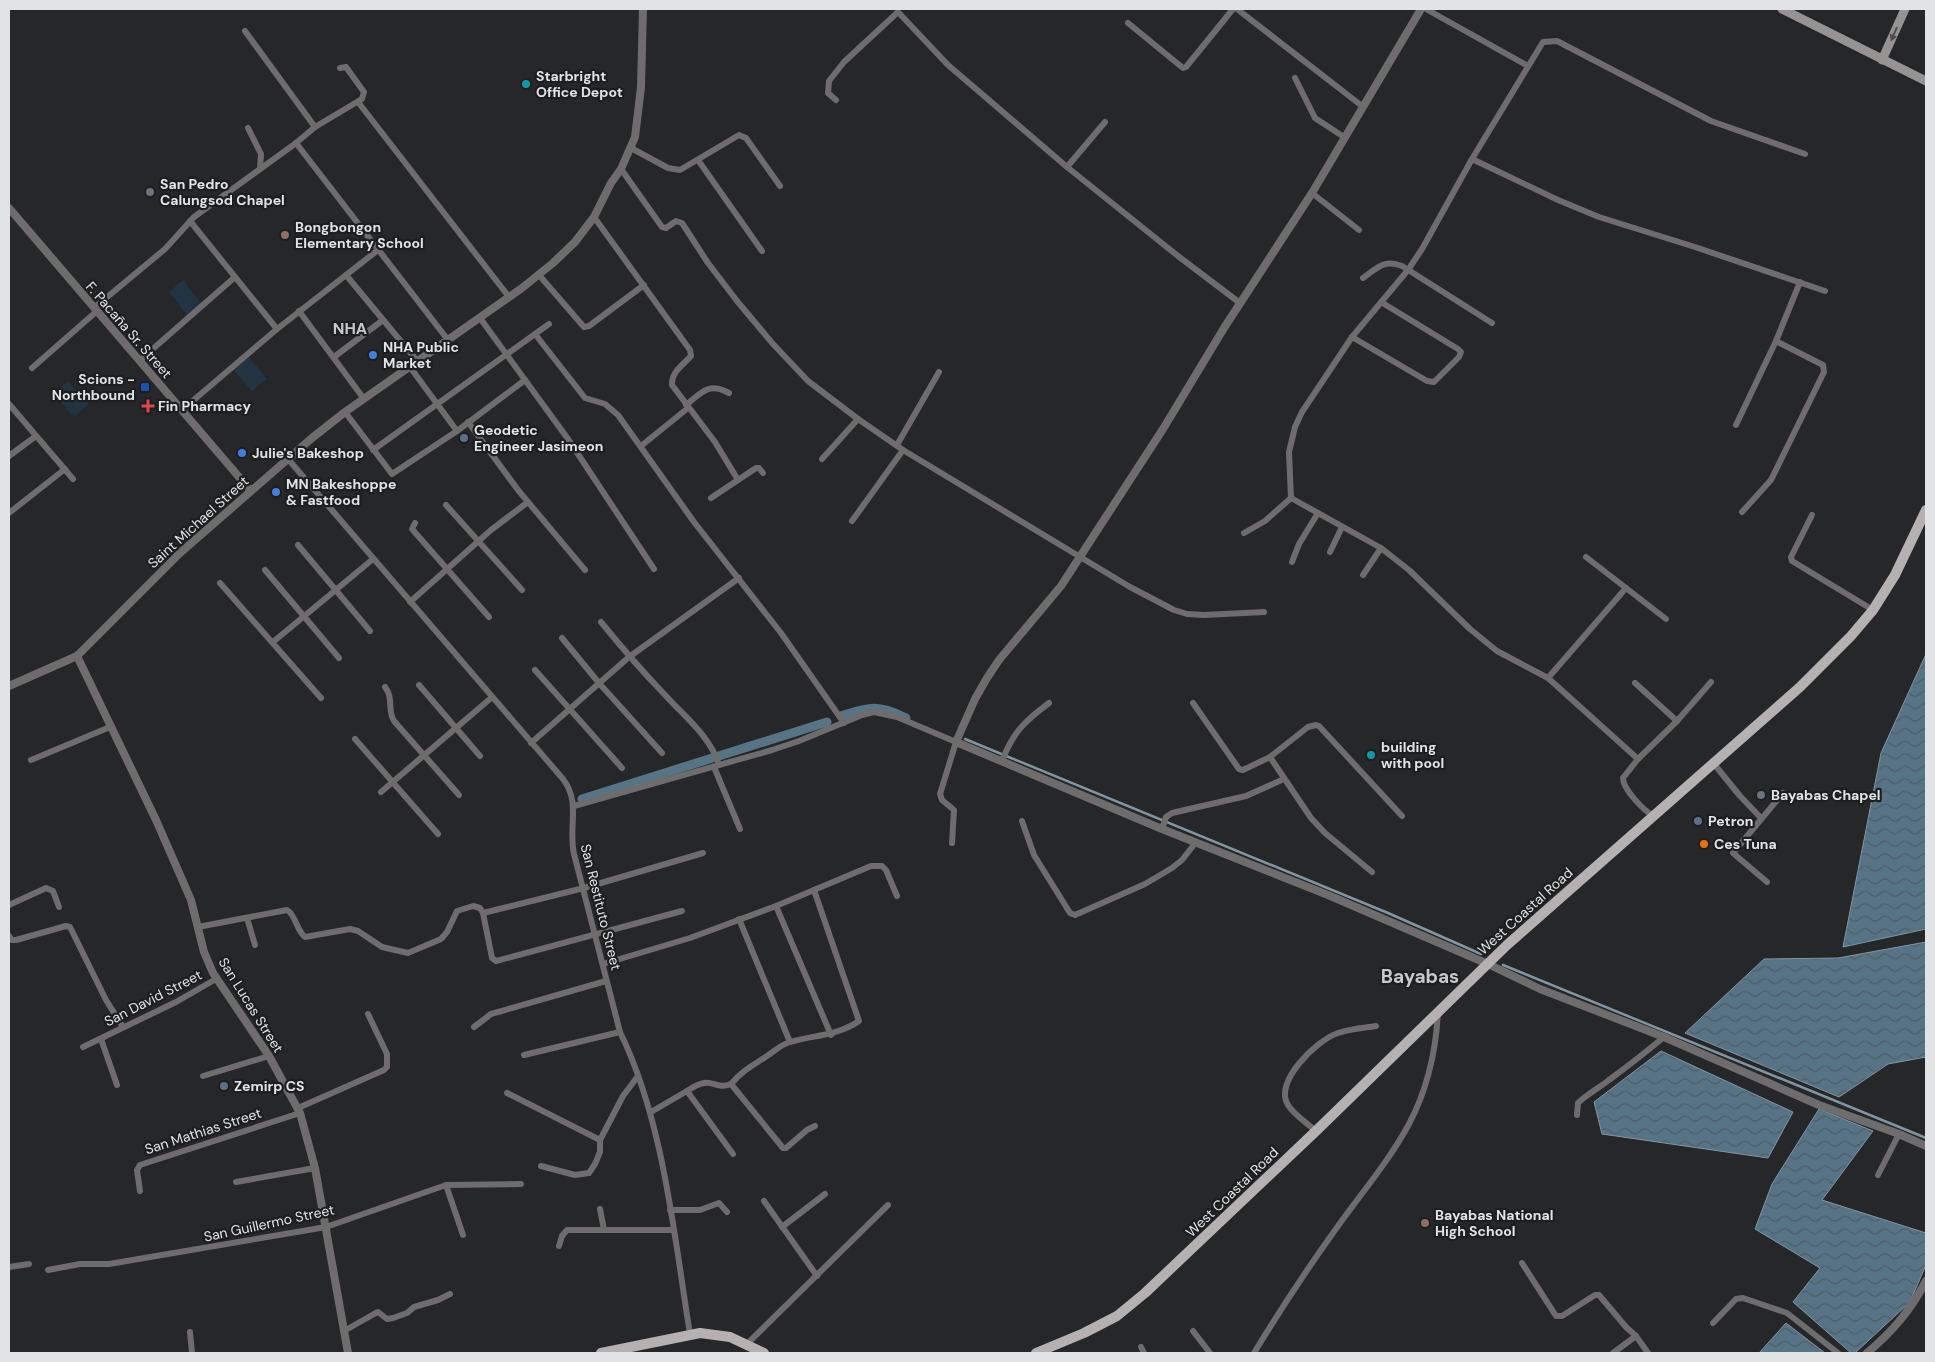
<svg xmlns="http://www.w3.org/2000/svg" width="1935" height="1362" font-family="'DM Sans',sans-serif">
<defs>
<pattern id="water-waves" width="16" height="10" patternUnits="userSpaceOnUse" patternTransform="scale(1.25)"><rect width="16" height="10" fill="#577486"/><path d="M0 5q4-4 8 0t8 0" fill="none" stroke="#4e5e68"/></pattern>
</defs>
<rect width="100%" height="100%" fill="#252729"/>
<!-- park -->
<g fill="#223342">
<polygon points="183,280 202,304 188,316 169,292"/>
<polygon points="246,353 267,379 252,391 230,367"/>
<polygon points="68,381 89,404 74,417 53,393"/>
</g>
<!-- water -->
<g fill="url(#water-waves)" stroke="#8195a2">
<polygon points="1926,654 1926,929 1843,947 1881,753"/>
<polygon points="1926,942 1926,1057 1888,1064 1839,1097 1685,1033 1764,959 1838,958"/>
<polygon points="1661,1051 1793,1112 1768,1158 1602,1134 1594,1102"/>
<polygon points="1819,1109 1873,1131 1822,1200 1926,1233 1926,1265 1910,1302 1855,1353 1851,1353 1793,1302 1820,1268 1755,1229 1772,1184"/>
<polygon points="1786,1323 1825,1353 1759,1353"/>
</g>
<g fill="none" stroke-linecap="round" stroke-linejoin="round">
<!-- stream -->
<g stroke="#8195a2" stroke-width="2.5">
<polyline points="965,739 1388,913 1481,954"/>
<polyline points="1503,965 1926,1138"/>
</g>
<!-- canal -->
<g stroke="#577486" stroke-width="9">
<path d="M841,716c29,-9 37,-12 65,2"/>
<polyline points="582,799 827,722"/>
</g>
<!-- minor -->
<g stroke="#6e6c6c" stroke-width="6">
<polyline points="1237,9 1362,106"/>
<polyline points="1426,9 1528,66"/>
<polyline points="1128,23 1183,68 1186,67 1233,9"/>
<polyline points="245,31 315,127"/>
<polyline points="1295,78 1315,118 1344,137"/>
<polyline points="836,100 828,93 829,81 844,62 898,12 948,65 1067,167 1178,256 1240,303"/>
<polyline points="358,102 509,297"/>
<polyline points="248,128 261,154 260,169"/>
<polyline points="296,143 448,340"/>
<polyline points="631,148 668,168 680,170 739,135 746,138 780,186"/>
<polyline points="1472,159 1558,200 1599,217 1695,247 1825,291"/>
<polyline points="698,160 762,251"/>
<polyline points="1067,167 1105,122"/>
<polyline points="621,169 662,227 666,228 676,221 682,223 708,263 737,301 773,344 808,381 858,419 903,450 1130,587 1174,610 1187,614 1204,615 1264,612"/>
<polyline points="1312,193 1359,230"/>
<path d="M594,217l96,133 1,6c-8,9 -20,16 -19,29l43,57 23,38"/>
<polyline points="346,275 418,362"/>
<polyline points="539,275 584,327 589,326 644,285"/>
<path d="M1363,278c14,-10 21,-19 39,-12l90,57"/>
<polyline points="94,308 165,249 194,217 296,143 315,127 362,99 364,92 346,67 340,68"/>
<polyline points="299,311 364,399"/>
<polyline points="480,318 568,439 654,569"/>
<polyline points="277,329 378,250"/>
<polyline points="535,334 585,398 605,404 618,415 694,522 781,633 844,723"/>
<polyline points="1352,337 1427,381 1434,382 1459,357 1461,352 1458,349 1381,302"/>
<polyline points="334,357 383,320"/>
<polyline points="139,361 235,277"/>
<polyline points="410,367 457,431"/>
<polyline points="32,368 97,311"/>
<polyline points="9,404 73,479"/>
<path d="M686,405c16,-13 22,-23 43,-12"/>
<polyline points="182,410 277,329 190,221"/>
<polyline points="345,412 392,474 457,431 525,380"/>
<polyline points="468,422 518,490 585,570"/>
<polyline points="1736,425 1776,341 1800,282"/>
<polyline points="897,445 939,372"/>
<polyline points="641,446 688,408"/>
<polyline points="373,450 549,324"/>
<polyline points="9,456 36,436"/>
<path d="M288,459l275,320c18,23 5,48 11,75l46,178c44,90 54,204 70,302"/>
<polyline points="822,459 858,419"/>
<polyline points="711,498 756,468 759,468 763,473"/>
<polyline points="446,505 522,590"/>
<polyline points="1742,512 1771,480 1824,372 1823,365 1776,341"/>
<polyline points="9,513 65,469"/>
<polyline points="1812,515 1791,557 1792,561 1873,610"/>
<polyline points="852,521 903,450"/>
<polyline points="415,523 412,529 489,617"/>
<polyline points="1244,533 1265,521 1291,498"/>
<polyline points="298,545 370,631"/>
<polyline points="1330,552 1342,527"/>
<polyline points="1586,557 1666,619"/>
<polyline points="1292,562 1299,544 1318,513"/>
<polyline points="265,570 339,658"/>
<polyline points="1363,575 1381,548"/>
<polyline points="220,583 321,698"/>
<polyline points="410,602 491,530 528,502"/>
<path d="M601,622c21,26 42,50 64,73 20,22 45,41 54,70"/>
<polyline points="562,638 599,683 662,753"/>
<polyline points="273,642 373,559"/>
<polyline points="535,670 622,768"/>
<polyline points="1548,678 1626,588"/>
<polyline points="1635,683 1677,721"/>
<polyline points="419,685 480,756"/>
<path d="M385,687c9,11 2,23 9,34l65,74"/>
<polyline points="1193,703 1239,769 1243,770 1270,757"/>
<polyline points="355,739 438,834"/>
<polyline points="531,743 629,657 739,578"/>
<polyline points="1638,759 1548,678 1497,651 1470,629 1409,570 1381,548 1291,498 1289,452 1295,427 1302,412 1352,337 1408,270 1422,249 1472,159 1543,42 1557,41 1711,121 1805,154"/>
<polyline points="31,760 110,727"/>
<path d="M1002,761c11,-29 23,-40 47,-58"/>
<polyline points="1714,764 1740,796 1761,818"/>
<polyline points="714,767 740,829"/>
<polyline points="381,792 491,698"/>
<polyline points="574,806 772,750 799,741 862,715 874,712 897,717 956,742 940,794 942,800 954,810 952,843"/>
<path d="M1654,817c-10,-7 -31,-27 -31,-39l15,-19 39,-38 34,-39"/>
<polyline points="1022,821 1034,855 1070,913 1075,915 1145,884 1172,868 1182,860 1196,842"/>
<polyline points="1162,829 1166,817 1172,813 1246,796 1284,779"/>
<polyline points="1372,872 1325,833 1311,818 1270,757 1308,727 1316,725 1319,726 1402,816"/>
<polyline points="1767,882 1733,853 1783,793"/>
<polyline points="9,905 46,888 53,891 59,907"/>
<polyline points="776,906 831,1035"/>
<polyline points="483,913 584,888 703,853"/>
<polyline points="247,918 255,945"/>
<polyline points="739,919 790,1042"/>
<path d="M198,927l89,-17c9,5 9,20 18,27l45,-8 8,2 24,16 26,6 33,-14 6,-7 10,-21 16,-5 7,2 3,5 9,45 4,3 186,-50"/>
<polyline points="9,936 12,940 16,940 66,926 70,927 106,1000 123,1027"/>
<polyline points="603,964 690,938 776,906 871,866 882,866 886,870 897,896"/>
<polyline points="474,1027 491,1014 606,981"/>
<polyline points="101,1039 117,1085"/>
<polyline points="83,1047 176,1002 216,979"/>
<polyline points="524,1055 620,1032"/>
<polyline points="203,1076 269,1056"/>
<path d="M731,1084c12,-14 21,-18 36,-28 8,-5 13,-11 23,-14 24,-7 47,-6 69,-21l-45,-131"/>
<path d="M687,1091c26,-18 25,0 44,-7l52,64h3l21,-18 8,-4"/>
<polyline points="507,1093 600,1140"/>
<polyline points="298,1108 384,1070 387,1067 387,1054 368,1014"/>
<polyline points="651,1112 687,1091 733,1154"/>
<path d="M1577,1115l1,-12c9,-9 21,-15 31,-23 19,-14 37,-28 55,-43"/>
<path d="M1316,1131c-9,-8 -22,-16 -28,-26 -15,-23 29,-65 50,-72 12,-4 26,-5 38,-7"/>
<polyline points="541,1166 575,1175 589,1173 595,1164 600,1152 600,1140 623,1096 638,1076"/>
<polyline points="1878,1175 1899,1134"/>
<polyline points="236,1182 315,1168"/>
<polyline points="446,1185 463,1235"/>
<polyline points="140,1191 137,1170 140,1165 300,1113"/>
<polyline points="764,1201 817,1276"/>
<polyline points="600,1209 604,1230"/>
<polyline points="670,1210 700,1210 719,1203 727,1212"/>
<polyline points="782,1227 825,1194"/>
<polyline points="559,1246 562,1236 567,1230 673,1230"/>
<polyline points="1522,1263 1556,1316 1562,1316 1595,1295 1599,1295 1626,1327 1636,1336 1648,1353"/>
<polyline points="9,1267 29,1264"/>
<polyline points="48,1270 80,1264 109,1264 326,1227 446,1185 521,1184"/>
<polyline points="1713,1323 1736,1299 1743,1298 1787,1313 1838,1353"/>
<polyline points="344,1331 374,1314 378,1312 387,1319 393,1318 407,1313 414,1307 438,1300 450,1294"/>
<polyline points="1193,1331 1210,1353"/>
<polyline points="190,1332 192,1353"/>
<polyline points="747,1344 888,1205"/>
<polyline points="1141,1347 1144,1353"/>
<path d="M1254,1353c25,-41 51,-81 79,-120 25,-36 55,-70 76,-109 18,-34 27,-74 29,-112"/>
<polyline points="1613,1353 1636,1336"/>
</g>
<!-- tertiary -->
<g stroke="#6e6c6c" stroke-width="8">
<polyline points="1421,9 1312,193 1224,328 1163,429 1061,586 999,660 987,678 975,699 956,742 1162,829 1328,895 1488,964 1540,989 1664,1037 1819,1105 1899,1134 1926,1146"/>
<polyline points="9,208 251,491"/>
<polyline points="77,656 156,820 191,900 204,952 213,973 269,1056 300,1113 315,1168 348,1353"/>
<polyline points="9,686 77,656 180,553 312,438 345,412 522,288 553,263 575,242 594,217 611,183 621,169 635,137 641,87 643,9"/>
<path d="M1867,1353c26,-22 43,-42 59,-72"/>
</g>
<!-- secondary -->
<g stroke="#969393" stroke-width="9">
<polyline points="1782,9 1926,81"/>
<polyline points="1882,60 1905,9"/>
</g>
<!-- primary -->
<g stroke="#b5b1b1" stroke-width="10">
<polyline points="601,1353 700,1333 730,1337 764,1353"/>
<polyline points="1036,1353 1084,1333 1117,1316 1145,1293 1316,1131 1507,945 1800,687 1851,636 1873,610 1895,575 1926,510"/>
</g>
</g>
<!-- one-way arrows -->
<defs><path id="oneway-solid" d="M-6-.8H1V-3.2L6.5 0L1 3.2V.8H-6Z" transform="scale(1.25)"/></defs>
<use fill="#4d4d4d" href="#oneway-solid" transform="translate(1894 34) rotate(114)"/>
<!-- markers -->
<g fill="#0f9aa8" stroke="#1c1e1f" stroke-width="2">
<circle cx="526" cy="84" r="5"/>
<circle cx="1371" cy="755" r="5"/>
</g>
<g fill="#6b7280" stroke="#1c1e1f" stroke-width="2">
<circle cx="150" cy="192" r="5"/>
<circle cx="1761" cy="795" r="5"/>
</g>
<g fill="#8d6e63" stroke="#1c1e1f" stroke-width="2">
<circle cx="285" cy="235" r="5"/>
<circle cx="1425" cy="1223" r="5"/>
</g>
<g fill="#3f7fe0" stroke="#1c1e1f" stroke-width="2">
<circle cx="373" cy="355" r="5"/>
<circle cx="242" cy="453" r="5"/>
<circle cx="276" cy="492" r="5"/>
</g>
<rect fill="#1a4fb4" stroke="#1c1e1f" stroke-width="2" x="140" y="382" width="10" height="10" rx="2.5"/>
<path fill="#e0444e" stroke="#1c1e1f" stroke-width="2" d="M145.5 398.5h5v5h5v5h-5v5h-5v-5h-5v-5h5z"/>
<g fill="#5c6f8a" stroke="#1c1e1f" stroke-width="2">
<circle cx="464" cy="438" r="5"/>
<circle cx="1698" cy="821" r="5"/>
<circle cx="224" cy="1086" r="5"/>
</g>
<circle fill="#e8710a" stroke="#1c1e1f" stroke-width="2" cx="1704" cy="844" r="5"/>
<g text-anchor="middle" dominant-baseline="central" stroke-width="4.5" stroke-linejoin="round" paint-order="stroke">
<!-- poi labels -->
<g font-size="14" font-weight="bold" fill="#e2e3e4" stroke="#1c1e1f" text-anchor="start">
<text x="536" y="76">Starbright<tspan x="536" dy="16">Office Depot</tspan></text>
<text x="160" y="184">San Pedro<tspan x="160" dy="16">Calungsod Chapel</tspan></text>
<text x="295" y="227">Bongbongon<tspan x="295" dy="16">Elementary School</tspan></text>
<text x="383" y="347">NHA Public<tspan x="383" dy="16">Market</tspan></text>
<text x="135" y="379" text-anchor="end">Scions -<tspan x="135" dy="16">Northbound</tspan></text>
<text x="158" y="406">Fin Pharmacy</text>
<text x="474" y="430">Geodetic<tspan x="474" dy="16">Engineer Jasimeon</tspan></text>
<text x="252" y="453">Julie's Bakeshop</text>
<text x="286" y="484">MN Bakeshoppe<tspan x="286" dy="16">&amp; Fastfood</tspan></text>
<text x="1381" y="747">building<tspan x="1381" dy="16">with pool</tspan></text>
<text x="1771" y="795">Bayabas Chapel</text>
<text x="1708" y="821">Petron</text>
<text x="1714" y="844">Ces Tuna</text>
<text x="234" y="1086">Zemirp CS</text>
<text x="1435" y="1215">Bayabas National<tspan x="1435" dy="16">High School</tspan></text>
</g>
<!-- street labels -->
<g font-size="14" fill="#e2e3e4" stroke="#1c1e1f">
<text transform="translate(129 330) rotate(49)">F. Pacaña Sr. Street</text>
<text transform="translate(198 522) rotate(-42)">Saint Michael Street</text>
<text transform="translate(601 907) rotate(76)">San Restituto Street</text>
<text transform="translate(1525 911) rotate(-42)">West Coastal Road</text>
<text transform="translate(153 998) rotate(-27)">San David Street</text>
<text transform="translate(251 1005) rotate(58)">San Lucas Street</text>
<text transform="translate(203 1131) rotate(-18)">San Mathias Street</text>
<text transform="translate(1232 1192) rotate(-44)">West Coastal Road</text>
<text transform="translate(269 1223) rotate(-12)">San Guillermo Street</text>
</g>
<!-- quarter labels -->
<g font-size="16" font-weight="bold" fill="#c7c9cc" stroke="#1c1e1f">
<text x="350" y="328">NHA</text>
</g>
<!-- district labels -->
<g font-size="19" font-weight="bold" fill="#c7c9cc" stroke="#1c1e1f">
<text x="1420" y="976">Bayabas</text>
</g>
</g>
<!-- border -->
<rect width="1935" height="1362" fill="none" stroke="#e2e3e4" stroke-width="20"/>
</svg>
